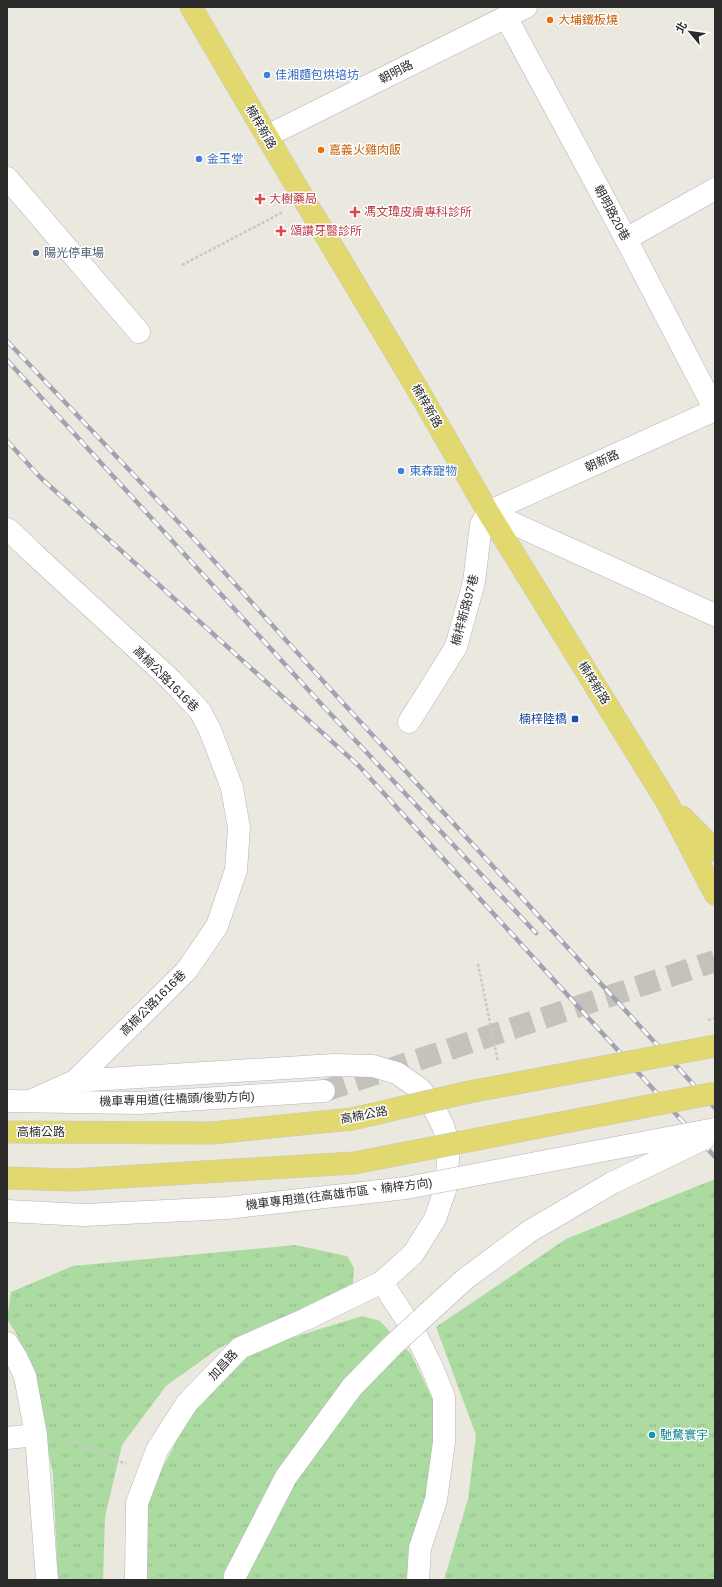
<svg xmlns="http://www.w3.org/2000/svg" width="722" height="1587" font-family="Arial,'Noto Sans TC',sans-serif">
<defs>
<pattern id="grass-tufts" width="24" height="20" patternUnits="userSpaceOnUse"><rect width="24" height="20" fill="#acdba2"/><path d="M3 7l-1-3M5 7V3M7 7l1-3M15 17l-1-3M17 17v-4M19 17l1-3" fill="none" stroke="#94bc8c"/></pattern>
</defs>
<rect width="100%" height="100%" fill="#ebe8df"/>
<!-- grass -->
<g fill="url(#grass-tufts)">
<polygon points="715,1179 715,1580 444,1580 468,1499 476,1435 436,1327 566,1239"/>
<polygon points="295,1245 347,1256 354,1268 353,1284 219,1348 166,1386 122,1445 105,1517 103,1580 58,1580 53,1475 35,1378 17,1335 7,1319 11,1292 73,1266"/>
<polygon points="362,1316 380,1321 411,1354 436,1406 448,1460 420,1580 145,1580 146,1499 193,1410 236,1363 275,1343"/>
</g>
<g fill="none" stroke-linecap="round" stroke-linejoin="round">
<!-- minor-tunnel -->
<polyline stroke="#c5c2bb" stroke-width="22" stroke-dasharray="22 11" stroke-linecap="butt" points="324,1091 715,961"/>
<!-- minor casing -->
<g stroke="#b3b3bd" stroke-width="23">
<g id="minor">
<polyline points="506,17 626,239 715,410"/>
<polyline points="267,136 526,7"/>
<polyline points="7,178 139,332"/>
<polyline points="626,239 715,189"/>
<polyline points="488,512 715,615"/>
<polyline points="488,512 715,410"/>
<polyline points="7,529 9,530 35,555 171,680 200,711 210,730 232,788 239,828 236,870 217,926 187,970 75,1081"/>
<polyline points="409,722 456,647 474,582 481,525 488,512"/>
<polyline points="7,1101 139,1103 324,1091"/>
<polyline points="30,1101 75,1081 334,1065 373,1066 397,1073 420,1089 431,1102 443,1126 449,1145 446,1187 435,1219 413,1254 382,1282 304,1320 240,1348 187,1403 157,1450 137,1503 136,1580"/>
<polyline points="382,1282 415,1333 431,1365 444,1397 444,1442 436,1500 420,1548 418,1580"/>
<polyline points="7,1343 16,1357 25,1376 36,1435 47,1580"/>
<polyline points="7,1438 36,1435"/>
</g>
</g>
<!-- major casing -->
<g stroke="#c8c8c8" stroke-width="23">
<g id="major">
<polyline points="191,7 305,201 418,390 488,512 667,802 715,894"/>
<polyline points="682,817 715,850"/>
</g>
</g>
<!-- path -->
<g stroke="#c8c8c8" stroke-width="2.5" stroke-dasharray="3 2" stroke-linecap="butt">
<polyline points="182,265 283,212"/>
<polyline points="478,964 498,1062"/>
<polyline points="60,1437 126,1464"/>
</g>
<!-- minor -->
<use href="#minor" stroke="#fff" stroke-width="22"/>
<!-- major -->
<use href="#major" stroke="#e1d86f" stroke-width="22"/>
<!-- rail casing -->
<g stroke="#a3a2b3" stroke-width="4.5">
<g id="rail">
<polyline points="7,341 185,529 343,703 715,1108"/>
<polyline points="7,360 324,707 536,933"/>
<polyline points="7,441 41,478 359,766 715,1157"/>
</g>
</g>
<!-- rail -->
<use href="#rail" stroke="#fff" stroke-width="3" stroke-dasharray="9" stroke-linecap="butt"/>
<!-- minor-bridge casing -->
<g stroke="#b3b3bd" stroke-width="23" stroke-linecap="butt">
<g id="minor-bridge">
<polyline points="7,1211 84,1215 227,1208 406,1188 715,1129"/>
<polyline points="235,1576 286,1477 352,1387 392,1346 465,1279 530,1231 612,1183 703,1139"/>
</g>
</g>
<!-- major-bridge casing -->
<g stroke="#c8c8c8" stroke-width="23" stroke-linecap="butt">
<g id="major-bridge">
<polyline points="7,1132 212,1133 352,1119 469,1092 715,1046"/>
<polyline points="7,1178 71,1180 354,1163 715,1093"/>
</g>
</g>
<!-- path-bridge -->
<polyline stroke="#c8c8c8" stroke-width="2.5" stroke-dasharray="3 2" stroke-linecap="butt" points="708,1020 715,1018"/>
<!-- minor-bridge -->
<use href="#minor-bridge" stroke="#fff" stroke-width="22"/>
<!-- major-bridge -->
<use href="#major-bridge" stroke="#e1d86f" stroke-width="22"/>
</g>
<!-- markers -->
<g fill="#e8710a" stroke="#fff" stroke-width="1.5">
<circle cx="550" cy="20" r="4"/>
<circle cx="321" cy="150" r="4"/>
</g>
<g fill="#3f7fe0" stroke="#fff" stroke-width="1.5">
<circle cx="267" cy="75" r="4"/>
<circle cx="199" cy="159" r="4"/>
<circle cx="401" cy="471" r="4"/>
</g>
<g fill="#e0444e" stroke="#fff" stroke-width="1.5">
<path d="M258 193h4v4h4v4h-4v4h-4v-4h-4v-4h4z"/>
<path d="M353 206h4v4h4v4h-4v4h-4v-4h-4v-4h4z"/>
<path d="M279 225h4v4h4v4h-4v4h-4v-4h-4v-4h4z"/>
</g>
<circle fill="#5c6f8a" stroke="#fff" stroke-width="1.5" cx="36" cy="253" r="4"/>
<rect fill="#1a4fb4" stroke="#fff" stroke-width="1.5" x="571" y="715" width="8" height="8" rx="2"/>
<circle fill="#0f9aa8" stroke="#fff" stroke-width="1.5" cx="652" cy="1435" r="4"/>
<g text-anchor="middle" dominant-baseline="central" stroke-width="3" stroke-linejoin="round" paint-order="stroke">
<!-- food labels -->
<g font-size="12" fill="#c56008" stroke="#fff" text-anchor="start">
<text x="558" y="20">大埔鐵板燒</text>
<text x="329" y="150">嘉義火雞肉飯</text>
</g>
<!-- street labels -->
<g font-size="12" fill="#2b2b2b" stroke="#fff">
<text transform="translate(396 72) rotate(-27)">朝明路</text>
<text transform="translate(261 127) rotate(60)">楠梓新路</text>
<text transform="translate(612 213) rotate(62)">朝明路20巷</text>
<text transform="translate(427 406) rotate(60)">楠梓新路</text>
<text transform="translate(602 461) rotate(-24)">朝新路</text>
<text transform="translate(465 610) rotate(-75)">楠梓新路97巷</text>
<text transform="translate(166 679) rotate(45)">高楠公路1616巷</text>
<text transform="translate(594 683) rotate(58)">楠梓新路</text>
<text transform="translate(153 1003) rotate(-45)">高楠公路1616巷</text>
<text transform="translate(177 1099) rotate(-2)">機車專用道(往橋頭/後勁方向)</text>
<text transform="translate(364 1115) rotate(-11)">高楠公路</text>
<text x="41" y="1132">高楠公路</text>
<text transform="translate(339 1194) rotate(-7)">機車專用道(往高雄市區、楠梓方向)</text>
<text transform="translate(223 1365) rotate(-47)">加昌路</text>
</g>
<!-- shop labels -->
<g font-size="12" fill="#366cbe" stroke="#fff" text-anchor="start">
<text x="275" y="75">佳湘麵包烘培坊</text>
<text x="207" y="159">金玉堂</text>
<text x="409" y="471">東森寵物</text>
</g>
<!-- health labels -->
<g font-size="12" fill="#be3a42" stroke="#fff" text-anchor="start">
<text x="269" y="199">大樹藥局</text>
<text x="364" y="212">馮文瑋皮膚專科診所</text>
<text x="290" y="231">頌讚牙醫診所</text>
</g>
<!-- service labels -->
<g font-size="12" fill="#4e5e75" stroke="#fff" text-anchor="start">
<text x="44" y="253">陽光停車場</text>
</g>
<!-- transit labels -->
<g font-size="12" fill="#164399" stroke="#fff" text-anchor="end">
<text x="567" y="719">楠梓陸橋</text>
</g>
<!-- culture labels -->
<g font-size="12" fill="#0d838f" stroke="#fff" text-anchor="start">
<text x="660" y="1435">馳騖寰宇</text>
</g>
</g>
<!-- border -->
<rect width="722" height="1587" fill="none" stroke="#2b2b2b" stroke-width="16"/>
<!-- north arrow -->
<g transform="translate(690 32) rotate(299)" stroke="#ffffff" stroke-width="3" paint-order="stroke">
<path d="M0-3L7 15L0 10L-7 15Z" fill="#2b2b2b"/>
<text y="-6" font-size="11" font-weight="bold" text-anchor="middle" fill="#2b2b2b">北</text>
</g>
</svg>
